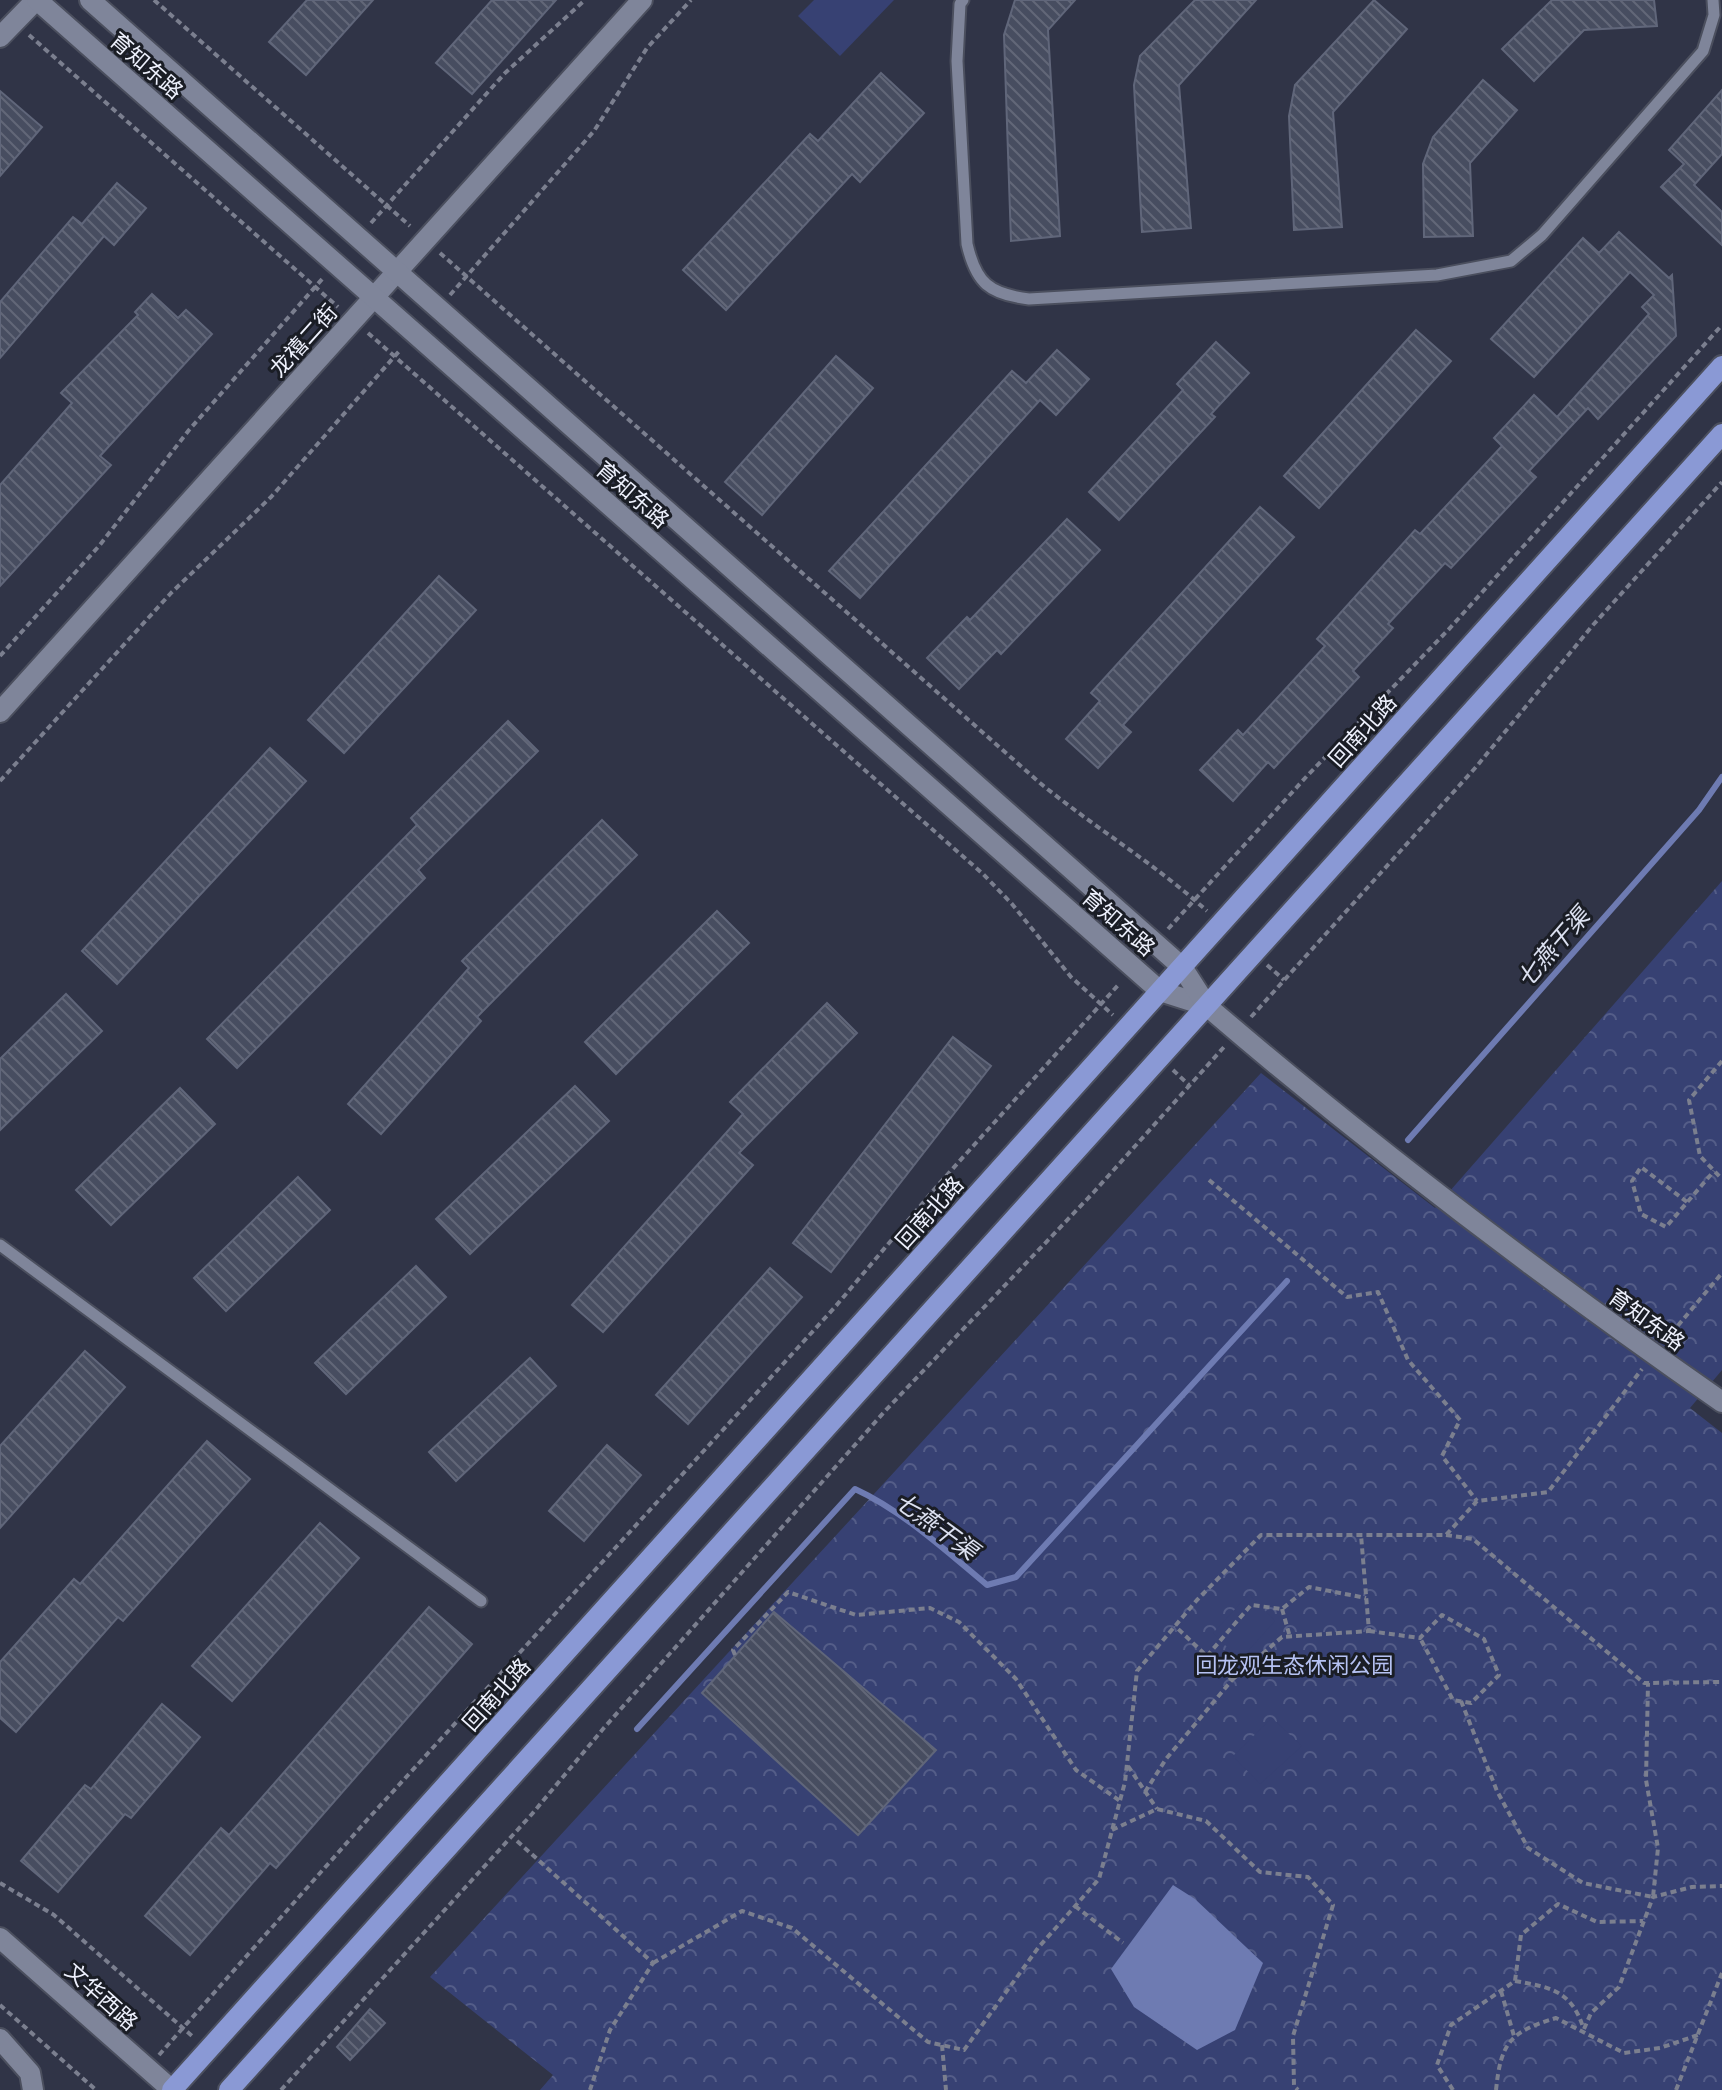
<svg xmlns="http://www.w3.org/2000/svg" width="1722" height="2090" font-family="Commissioner,'Noto Sans SC',sans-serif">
<defs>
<pattern id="park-crowns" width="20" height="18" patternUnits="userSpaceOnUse" patternTransform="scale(2)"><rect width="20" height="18" fill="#374173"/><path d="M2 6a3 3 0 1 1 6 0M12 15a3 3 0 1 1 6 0" fill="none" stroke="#545d88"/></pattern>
<pattern id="building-back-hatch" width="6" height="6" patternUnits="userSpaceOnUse" patternTransform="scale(2)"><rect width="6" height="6" fill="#474d60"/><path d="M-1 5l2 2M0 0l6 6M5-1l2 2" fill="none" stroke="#626778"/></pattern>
</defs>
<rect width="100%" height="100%" fill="#303447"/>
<!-- park -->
<polygon fill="url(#park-crowns)" points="1722,881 1722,1370 1690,1408 1722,1433 1722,2090 540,2090 553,2075 430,1977 1261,1073 1435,1208"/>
<!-- pitch -->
<g fill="#374173">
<polygon points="814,0 894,0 840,56 798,16"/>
<polygon points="1249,1594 1275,1621 1240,1660 1213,1633"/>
<polygon points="1272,1718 1302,1746 1260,1784 1233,1756"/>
</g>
<!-- water -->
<polygon fill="#6e7bb2" points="1173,1885 1195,1899 1263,1963 1235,2030 1197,2050 1134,2007 1111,1969"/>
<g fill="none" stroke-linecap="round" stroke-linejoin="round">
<!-- stream -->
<g stroke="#6e7bb2" stroke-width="6">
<polyline points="1408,1140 1699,810 1722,777"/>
<path d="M637,1729l218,-240c48,22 91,62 132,96l29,-8 271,-296"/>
</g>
</g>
<!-- building -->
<g fill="url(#building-back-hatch)" stroke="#60667a" stroke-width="2">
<polygon points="307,0 373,0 306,75 269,42"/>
<polygon points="492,0 556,0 472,94 436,63"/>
<polygon points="1015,0 1075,0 1048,30 1060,236 1011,241 1004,35"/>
<polygon points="1195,0 1256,0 1179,85 1191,228 1142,232 1134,85 1140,56"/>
<polygon points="1374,0 1407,29 1333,112 1342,227 1294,230 1289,116 1295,85"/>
<polygon points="1552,0 1654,0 1657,26 1584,30 1534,81 1502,49"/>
<polygon points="881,73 924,113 860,182 852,174 726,310 683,270 810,134 818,141"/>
<polygon points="1483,80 1517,110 1470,163 1473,236 1424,237 1423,164 1433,137"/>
<polygon points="1722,90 1722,154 1694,185 1722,212 1722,245 1661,187 1684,164 1669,150"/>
<polygon points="0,91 42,127 0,176"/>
<polygon points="117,183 146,208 114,245 104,236 0,358 0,302 73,217 82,224"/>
<polygon points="1619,232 1669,278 1672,275 1676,336 1598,419 1588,408 1529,471 1536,477 1451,568 1445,563 1388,624 1393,628 1353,671 1359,677 1274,768 1268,762 1233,801 1200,770 1238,730 1243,735 1325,646 1317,639 1415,530 1420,534 1502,446 1494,438 1534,395 1557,417 1649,314 1642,307 1654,295 1630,272 1534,377 1491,339 1583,238 1599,253"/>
<polygon points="152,294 178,318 186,310 212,334 100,456 111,465 0,586 0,485 72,403 61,393 138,315 135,312"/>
<polygon points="1416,330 1451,361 1319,508 1284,476"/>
<polygon points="1216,342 1249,373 1211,414 1215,417 1119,520 1089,492 1183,390 1177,384"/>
<polygon points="1057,350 1089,379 1056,415 1040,400 860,598 829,571 1012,371 1026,383"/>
<polygon points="836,356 873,388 762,515 725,482"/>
<polygon points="1260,507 1294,537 1123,725 1131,732 1098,768 1066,739 1100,701 1091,693"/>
<polygon points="1067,519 1100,550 1001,654 997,650 959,689 927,658 967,617 970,620"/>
<polygon points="439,576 476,610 344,753 308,720"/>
<polygon points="508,721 538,751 418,870 425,878 237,1068 207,1039 417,825 411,818"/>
<polygon points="270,748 306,781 117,984 82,951"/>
<polygon points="602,820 637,855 477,1017 481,1021 381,1134 348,1104 469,968 462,961"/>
<polygon points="717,911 749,943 616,1074 585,1042"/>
<polygon points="66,994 102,1031 0,1130 0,1059"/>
<polygon points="827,1003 857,1033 739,1153 753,1165 603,1332 572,1305 743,1114 730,1102"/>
<polygon points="953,1037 991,1066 831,1272 793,1243"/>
<polygon points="575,1086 609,1121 470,1254 436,1219"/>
<polygon points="180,1088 215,1124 111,1225 76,1190"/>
<polygon points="298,1177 330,1210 226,1311 194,1278"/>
<polygon points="416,1266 446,1297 346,1394 315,1363"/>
<polygon points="770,1268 802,1297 688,1424 656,1395"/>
<polygon points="85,1351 125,1387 0,1528 0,1446"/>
<polygon points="530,1358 556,1386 456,1481 429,1452"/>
<polygon points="207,1441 250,1479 123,1621 118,1617 16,1732 0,1718 0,1662 74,1579 80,1584"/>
<polygon points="607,1445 641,1475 584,1541 549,1511"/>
<polygon points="320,1523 359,1558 232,1701 192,1666"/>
<polygon points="429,1607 472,1644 276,1868 270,1863 190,1955 145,1916 221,1828 229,1835"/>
<polygon points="774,1612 936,1750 858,1835 702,1693"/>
<polygon points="162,1704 200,1737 131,1818 125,1814 58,1892 21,1861 85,1785 91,1789"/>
<polygon points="370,2009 385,2023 350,2060 337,2047"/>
</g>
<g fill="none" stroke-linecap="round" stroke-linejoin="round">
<!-- service casing -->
<g stroke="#4b4f5e" stroke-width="15">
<g id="service">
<path d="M963,0l-3,4 -3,57 10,183c9,39 22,50 62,55l408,-24 74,-14 31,-26 161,-184 11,-36 -1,-15"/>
<polyline points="0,1245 481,1601"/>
</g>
</g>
<!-- minor casing -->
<g stroke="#4b4f5e" stroke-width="24">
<g id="minor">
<polyline points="0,37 36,0"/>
<path d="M1207,1006c164,141 337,272 515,396"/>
<polyline points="0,2039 30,2073 33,2090"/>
</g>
</g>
<!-- tertiary casing -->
<g stroke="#4b4f5e" stroke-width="24">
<g id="tertiary">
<polyline points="0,712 642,0"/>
<polyline points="0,1938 172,2090"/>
</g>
</g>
<!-- secondary casing -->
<g stroke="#4b4f5e" stroke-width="24">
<g id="secondary">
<polyline points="37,0 1160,991 1207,1006"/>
<polyline points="90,0 1182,967 1207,1006"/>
</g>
</g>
<!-- primary casing -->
<g stroke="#4b4f5e" stroke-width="24">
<g id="primary">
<polyline points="172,2090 1722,366"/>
<polyline points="229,2090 1722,434"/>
</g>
</g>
<!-- path -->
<g stroke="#7b7f8f" stroke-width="4" stroke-dasharray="6 4" stroke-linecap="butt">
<polyline points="154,0 410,226"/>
<polyline points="29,35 338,307"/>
<polyline points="371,223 505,73 585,0"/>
<path d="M440,253l600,530c55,45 114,80 167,128"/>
<polyline points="450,295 594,131 647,48 691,0"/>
<polyline points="368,333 983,874 1012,904 1071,977 1113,1015"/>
<polyline points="0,656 99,546 189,430 323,278"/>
<polyline points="0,781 171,593 271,497 401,349"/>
<polyline points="1168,929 1307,776 1450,628 1722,325"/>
<polyline points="1267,965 1284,980"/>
<polyline points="1251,1017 1476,767 1593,625 1722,482"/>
<polyline points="1722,1061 1689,1100 1700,1156 1722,1179"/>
<polyline points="1173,1070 1189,1085"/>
<polyline points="1209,1180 1347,1297 1378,1292 1408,1360 1460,1420 1442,1456 1477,1501"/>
<polyline points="1687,1202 1641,1167 1632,1181 1641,1214 1666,1227 1714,1171"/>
<polyline points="1665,1341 1722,1273"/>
<polyline points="1446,1535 1473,1539 1644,1683 1722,1682"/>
<polyline points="1282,1609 1290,1637"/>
<polyline points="1369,1631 1420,1638 1442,1615 1484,1639 1499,1675 1471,1703 1453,1700 1420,1638"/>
<polyline points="735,1655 733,1650 788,1592 856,1615 930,1608 959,1622 1016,1679 1076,1770 1120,1801"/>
<polyline points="1207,1656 1251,1605 1282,1609 1309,1587 1366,1598"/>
<polyline points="1232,1680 1282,1637 1369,1631 1361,1535"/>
<polyline points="1461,1701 1497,1791 1528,1848 1583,1883 1653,1897 1658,1848 1646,1780 1648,1683"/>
<polyline points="1128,1766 1157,1809"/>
<polyline points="1145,1792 1166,1759 1232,1680 1175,1626"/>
<polyline points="1112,1830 1157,1809 1206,1821 1260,1872 1308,1877 1333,1905 1293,2036 1294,2086 1298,2090"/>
<polyline points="517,1841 653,1963 610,2030 590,2090"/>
<polyline points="0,1883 54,1915 192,2036"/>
<polyline points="1075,1906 1123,1943"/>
<polyline points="653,1963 742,1911 792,1928 928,2042 964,2050 1038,1948 1099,1879 1125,1782 1137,1671 1197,1600 1261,1535 1446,1535 1477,1501 1548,1492 1642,1369"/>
<path d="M1515,1981c34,6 56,9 68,46"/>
<polyline points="1501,1991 1514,2036"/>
<polyline points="0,2005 96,2090"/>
<polyline points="1584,2029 1591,2013 1619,1987 1653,1897 1692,1887 1722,1886"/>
<polyline points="942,2045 946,2090"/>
<polyline points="159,2055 367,1820 835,1307 938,1185 1120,983"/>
<polyline points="281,2090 532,1814 603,1729 885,1411 1093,1193 1224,1047"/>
<polyline points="1453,2090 1437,2065 1451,2025 1515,1981 1521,1935 1558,1904 1597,1922 1643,1921"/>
<path d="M1496,2090c5,-48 14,-58 60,-72l68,35 36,-5 38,-13"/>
<polyline points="1676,2090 1722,1973"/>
</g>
<!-- service -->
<use href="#service" stroke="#7f859a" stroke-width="11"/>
<!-- minor -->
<use href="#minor" stroke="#7f859a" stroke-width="20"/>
<!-- tertiary -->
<use href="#tertiary" stroke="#7f859a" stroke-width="20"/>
<!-- secondary -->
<use href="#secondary" stroke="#7f859a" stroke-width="20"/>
<!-- primary -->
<use href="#primary" stroke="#8a99d5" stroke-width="20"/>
</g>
<g text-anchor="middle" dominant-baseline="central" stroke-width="6" stroke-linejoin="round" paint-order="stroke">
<!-- street labels -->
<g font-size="22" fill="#eef1fd" stroke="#1a1d25">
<text transform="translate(147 65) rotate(41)">育知东路</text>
<text transform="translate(303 340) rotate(-48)">龙禧二街</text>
<text transform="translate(633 494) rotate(41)">育知东路</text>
<text transform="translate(1362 730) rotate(-48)">回南北路</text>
<text transform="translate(1119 922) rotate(41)">育知东路</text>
<text transform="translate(929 1212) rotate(-48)">回南北路</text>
<text transform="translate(1647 1319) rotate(36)">育知东路</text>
<text transform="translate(496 1694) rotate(-48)">回南北路</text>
<text transform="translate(102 1996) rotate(42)">文华西路</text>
</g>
<!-- park labels -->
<g font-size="22" fill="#b6c2f3" stroke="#1a1d25">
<text x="1294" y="1664">回龙观生态休闲公园</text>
</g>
<!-- water labels -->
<g font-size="24" font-style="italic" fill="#dce1f1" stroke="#1a1d25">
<text transform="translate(1552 947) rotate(-49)">七燕干渠</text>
<text transform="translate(937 1525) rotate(36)">七燕干渠</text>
</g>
</g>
</svg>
